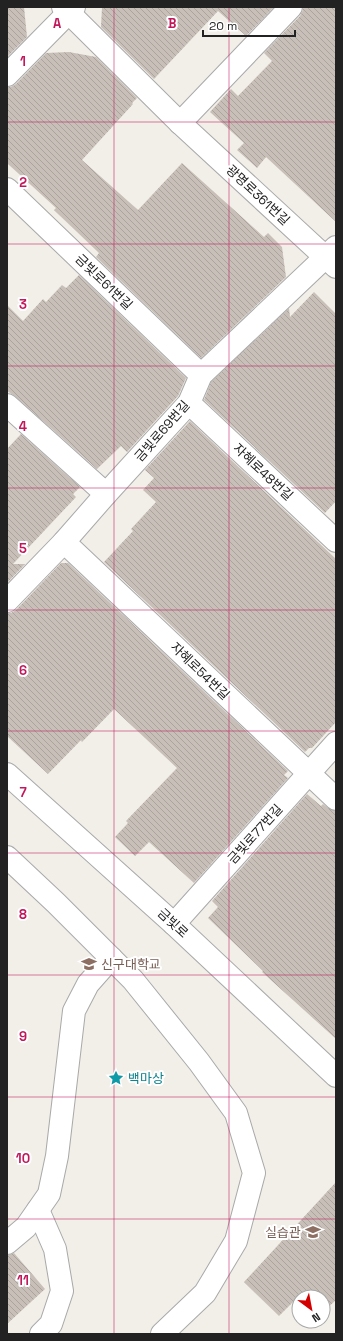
<svg xmlns="http://www.w3.org/2000/svg" width="343" height="1341" font-family="'Space Grotesk','Noto Sans KR',sans-serif">
<defs>
<pattern id="building-back-hatch" width="6" height="6" patternUnits="userSpaceOnUse"><rect width="6" height="6" fill="#c7bfb8"/><path d="M-1 5l2 2M0 0l6 6M5-1l2 2" fill="none" stroke="#aba49e"/></pattern>
</defs>
<rect width="100%" height="100%" fill="#f2efe9"/>
<!-- building -->
<g fill="url(#building-back-hatch)">
<polygon points="7,7 24,7 27,37 7,57"/>
<polygon points="102,7 274,7 246,36 218,11 154,79 101,27"/>
<polygon points="303,7 336,7 336,222 266,157 257,168 237,150 244,143 210,112 231,89 238,96 272,61 264,53 300,16 303,10"/>
<polygon points="69,52 96,57 137,98 132,103 133,104 82,160 138,210 182,163 264,237 268,233 282,247 286,277 201,358 96,257 99,253 54,210 56,208 7,163 7,87 11,87 16,84 46,53"/>
<polygon points="79,275 186,378 178,396 127,452 121,446 97,469 15,396 7,391 7,305 23,321 43,299 46,302 62,285 66,288"/>
<polygon points="314,292 336,314 336,501 325,513 204,400 211,382 289,308 290,317"/>
<polygon points="190,421 336,559 336,722 312,748 309,748 305,752 104,562 133,531 131,529 156,502 143,490 154,478 145,470"/>
<polygon points="21,434 80,487 73,494 76,497 13,564 25,564 7,583 7,449"/>
<polygon points="61,563 68,563 288,771 284,775 288,778 194,883 149,842 135,856 115,837 128,823 126,821 177,768 114,709 82,742 81,740 48,774 7,736 7,613 11,613 16,610"/>
<polygon points="307,794 321,806 323,804 328,808 336,811 336,1039 262,972 263,971 208,918 218,907 212,901"/>
<polygon points="336,1182 336,1300 324,1311 323,1310 323,1297 305,1297 301,1294 279,1316 244,1282"/>
<polygon points="14,1253 45,1289 7,1324 7,1255"/>
</g>
<g fill="none" stroke-linecap="round" stroke-linejoin="round">
<!-- minor casing -->
<g stroke="#a9a9a9" stroke-width="24">
<g id="minor">
<polyline points="63,7 180,123 336,267"/>
<polyline points="7,75 74,7"/>
<polyline points="180,123 291,7"/>
<polyline points="7,189 201,375"/>
<polyline points="189,403 336,541"/>
<polyline points="7,405 106,494"/>
<polyline points="64,542 336,799"/>
<polyline points="7,601 64,542 106,494 189,403 201,375 336,247"/>
<polyline points="7,774 174,924 336,1076"/>
<polyline points="7,857 56,903 133,980 199,1062 236,1113 254,1173 236,1241 205,1293 162,1334"/>
<polyline points="174,924 336,743"/>
<polyline points="38,1210 55,1249 62,1291 51,1324 41,1334"/>
<polyline points="7,1243 26,1227 49,1194 57,1156 74,1011 88,984 111,958"/>
</g>
</g>
<!-- minor -->
<use href="#minor" stroke="#fff" stroke-width="22"/>
</g>
<!-- grid -->
<path fill="none" stroke="#c2185b" stroke-width="1" stroke-opacity="0.55" d="M114,7v1327M229,7v1327M7,122h329M7,244h329M7,366h329M7,488h329M7,610h329M7,731h329M7,853h329M7,975h329M7,1097h329M7,1219h329"/>
<!-- icons -->
<defs>
<g id="university-bare" transform="scale(1.2)"><path d="M0-5L7-2L0 1L-7-2ZM-4 1L0 2.5L4 1V4Q0 6-4 4Z" fill="#8d6e63" stroke="#fff" stroke-width="2.5" paint-order="stroke"/></g>
<g id="sight-bare" transform="scale(1.2)"><path d="M0-6L1.8-2.2L6-1.7L2.9 1.2L3.7 5.4L0 3.3L-3.7 5.4L-2.9 1.2L-6-1.7L-1.8-2.2Z" fill="#0f9aa8" stroke="#fff" stroke-width="2.5" paint-order="stroke"/></g>
</defs>
<g fill-rule="evenodd">
<use href="#university-bare" x="89" y="964"/>
<use href="#sight-bare" x="116" y="1078"/>
<use href="#university-bare" x="313" y="1232"/>
</g>
<g text-anchor="middle" dominant-baseline="central" stroke-width="4" stroke-linejoin="round" paint-order="stroke">
<!-- street labels -->
<g font-size="13" fill="#222" stroke="#fff">
<text transform="translate(258 195) rotate(43)">광명로361번길</text>
<text transform="translate(104 282) rotate(44)">금빛로61번길</text>
<text transform="translate(162 431) rotate(-49)">금빛로69번길</text>
<text transform="translate(263 472) rotate(43)">자혜로48번길</text>
<text transform="translate(200 671) rotate(44)">자혜로54번길</text>
<text transform="translate(255 834) rotate(-48)">금빛로77번길</text>
<text transform="translate(173 923) rotate(43)">금빛로</text>
</g>
<!-- education labels -->
<g font-size="13" fill="#785e54" stroke="#fff" text-anchor="start">
<text x="101" y="964">신구대학교</text>
<text x="301" y="1232" text-anchor="end">실습관</text>
</g>
<!-- culture labels -->
<g font-size="13" fill="#0d838f" stroke="#fff" text-anchor="start">
<text x="128" y="1078">백마상</text>
</g>
</g>
<g font-size="13" text-anchor="middle" font-weight="bold" fill="#c2185b" stroke="#fff" stroke-width="4" stroke-linejoin="round" paint-order="stroke">
<text x="57" y="28">A</text>
<text x="172" y="28">B</text>
<text x="23" y="66">1</text>
<text x="23" y="187">2</text>
<text x="23" y="309">3</text>
<text x="23" y="431">4</text>
<text x="23" y="553">5</text>
<text x="23" y="675">6</text>
<text x="23" y="797">7</text>
<text x="23" y="919">8</text>
<text x="23" y="1041">9</text>
<text x="23" y="1163">10</text>
<text x="23" y="1285">11</text>
</g>
<!-- border -->
<rect width="343" height="1341" fill="none" stroke="#222222" stroke-width="16"/>
<!-- north arrow -->
<g transform="translate(311 1309) rotate(148)"><circle r="19" fill="#ffffff" stroke="#a7a7a7"/>
<path d="M0-3L7 15L0 10L-7 15Z" fill="#d40000"/>
<text y="-6" font-size="11" font-weight="bold" text-anchor="middle" fill="#222222">N</text>
</g>
<!-- scale -->
<path d="M203 30v6h92v-6" fill="none" stroke="#222222" stroke-width="2"/>
<text x="209" y="30" font-size="12" fill="#222222" stroke="#ffffff" stroke-width="3" paint-order="stroke">20 m</text>
</svg>
